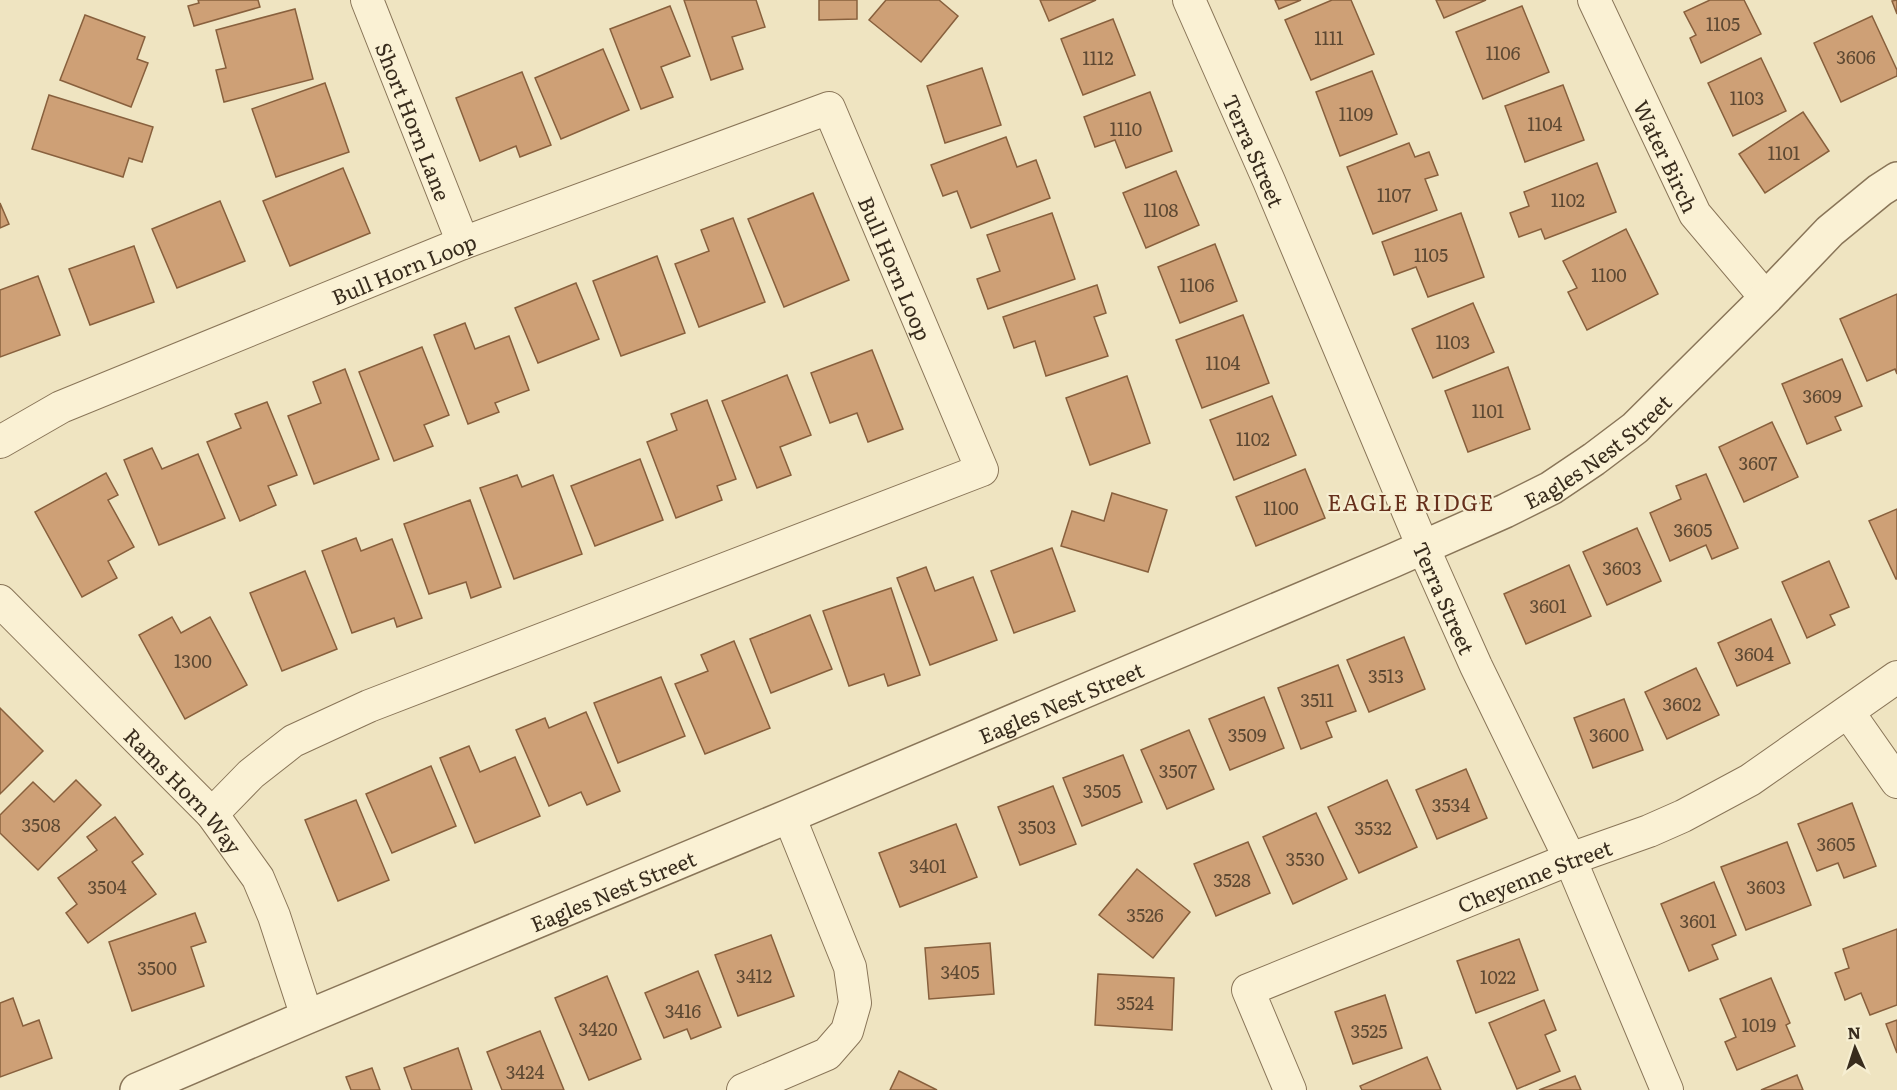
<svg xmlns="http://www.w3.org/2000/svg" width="1897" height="1090" font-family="Literata,serif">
<rect width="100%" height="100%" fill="#efe4c1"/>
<!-- building -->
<g fill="#cea076" stroke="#88603d" stroke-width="1.5">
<polygon points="198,0 258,0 260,7 194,26 188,6 199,3"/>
<polygon points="684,0 756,0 765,27 732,37 743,69 711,80"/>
<polygon points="819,0 857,0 857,19 819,20"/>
<polygon points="886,0 939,0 958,16 921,62 869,20"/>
<polygon points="1040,0 1096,0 1049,21"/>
<polygon points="1275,0 1301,0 1279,9"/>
<polygon points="1332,0 1351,0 1374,54 1311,80 1285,20"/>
<polygon points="1436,0 1486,0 1444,18"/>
<polygon points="1710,0 1744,0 1761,34 1701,63 1690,38 1696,35 1684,12"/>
<polygon points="1897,0 1897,14 1892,1"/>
<polygon points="670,6 690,56 661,67 673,97 641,109 610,29"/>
<polygon points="1522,6 1549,72 1483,99 1456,32"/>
<polygon points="295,9 313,79 224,102 216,70 226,68 216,30"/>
<polygon points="85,15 145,37 137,59 148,63 131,107 60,80"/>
<polygon points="1872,16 1897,70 1897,76 1841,102 1814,43"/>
<polygon points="1113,19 1135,75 1083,95 1061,39"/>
<polygon points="603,49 629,110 561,139 535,78"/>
<polygon points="1761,58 1786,111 1733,136 1708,83"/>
<polygon points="982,68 1001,125 945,143 927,86"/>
<polygon points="1372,71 1397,134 1340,156 1316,92"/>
<polygon points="522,72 551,145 520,157 516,146 480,161 456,98"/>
<polygon points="325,83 349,152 276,177 252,109"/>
<polygon points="1563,85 1584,140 1525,162 1505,106"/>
<polygon points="1150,92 1172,151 1126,168 1115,140 1095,147 1084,117"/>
<polygon points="49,95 153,127 142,162 129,158 123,177 32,149"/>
<polygon points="1803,112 1829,151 1765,193 1739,154"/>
<polygon points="1006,137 1017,167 1036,160 1050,198 971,228 957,191 943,196 931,165"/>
<polygon points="1409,143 1415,157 1429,152 1438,175 1425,179 1437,210 1373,234 1347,167"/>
<polygon points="1597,163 1616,212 1545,239 1541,229 1519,237 1510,213 1529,206 1524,192"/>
<polygon points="343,168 370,233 290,266 263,201"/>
<polygon points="1176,171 1199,225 1146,248 1123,193"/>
<polygon points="813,193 849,280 784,307 748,219"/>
<polygon points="220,201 245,261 177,288 152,229"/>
<polygon points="0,203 9,224 0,228"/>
<polygon points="1052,213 1075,279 988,309 977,279 1000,271 987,235"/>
<polygon points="1461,213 1484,277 1428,297 1416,267 1394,275 1382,242"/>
<polygon points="733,218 765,302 699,327 675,264 709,251 701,230"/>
<polygon points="1626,229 1658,294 1587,330 1568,292 1577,288 1563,261"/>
<polygon points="1215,244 1237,301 1180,323 1158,267"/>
<polygon points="134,246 154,302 90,325 69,269"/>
<polygon points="657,256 685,333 621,356 593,281"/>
<polygon points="38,276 60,335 0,357 0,290"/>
<polygon points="576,283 599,339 538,363 515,308"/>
<polygon points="1097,285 1106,313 1094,317 1108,356 1046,376 1035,341 1014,348 1003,317"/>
<polygon points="1897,294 1897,374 1895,369 1867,381 1840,319"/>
<polygon points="1473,303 1494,352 1433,378 1412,329"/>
<polygon points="1243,315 1269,383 1202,408 1176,340"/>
<polygon points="465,323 475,349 509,336 529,390 495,403 499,412 468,424 434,335"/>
<polygon points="422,347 449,415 424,425 433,446 394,461 359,372"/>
<polygon points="872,350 903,429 868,442 857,413 830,423 811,373"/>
<polygon points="1842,359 1862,406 1835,417 1841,430 1807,444 1782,384"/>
<polygon points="1508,367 1530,429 1468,452 1445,391"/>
<polygon points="345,369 379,459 314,484 288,416 321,403 313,382"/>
<polygon points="787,375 811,435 780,447 791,475 757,488 722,401"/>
<polygon points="1127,376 1150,443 1090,465 1066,398"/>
<polygon points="1272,396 1296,455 1234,480 1210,420"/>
<polygon points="707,400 736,479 717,486 722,500 676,518 647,442 677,430 671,414"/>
<polygon points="267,402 297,475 268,486 276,505 240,521 207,442 241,428 235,414"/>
<polygon points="1772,422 1798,477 1744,502 1719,447"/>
<polygon points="152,448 162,469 198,454 225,518 159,545 124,460"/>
<polygon points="640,459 663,520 595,546 571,486"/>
<polygon points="1305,469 1325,518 1256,546 1236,497"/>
<polygon points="106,473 118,495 108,500 134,547 108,561 117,578 82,597 35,512"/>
<polygon points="1706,474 1738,548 1712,559 1706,545 1670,561 1650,513 1681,499 1676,486"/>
<polygon points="517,475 522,487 553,475 582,554 514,579 480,488"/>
<polygon points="1112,493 1167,510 1148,572 1061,546 1072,511 1104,521"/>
<polygon points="470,500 501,587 471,598 466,582 429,594 404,524"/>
<polygon points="1897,509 1897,579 1896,579 1869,521"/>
<polygon points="1637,528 1661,581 1607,605 1583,552"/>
<polygon points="356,538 361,551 392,539 422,618 397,627 394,618 352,633 322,551"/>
<polygon points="1052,548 1075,611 1014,633 991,571"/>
<polygon points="1829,561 1849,607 1830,615 1835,625 1807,638 1782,582"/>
<polygon points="1569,565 1591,616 1526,644 1504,594"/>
<polygon points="926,567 935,591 973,577 997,640 930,665 897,578"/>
<polygon points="305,571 337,649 282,671 250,593"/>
<polygon points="891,588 920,675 888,686 884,674 849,686 823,611"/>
<polygon points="810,615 832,669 771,693 750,639"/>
<polygon points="172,617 181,633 210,617 247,685 185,719 139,635"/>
<polygon points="1771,619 1790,663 1737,686 1718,643"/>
<polygon points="1404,637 1425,689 1369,712 1347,660"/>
<polygon points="734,641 770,728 705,754 675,684 708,671 701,655"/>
<polygon points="1338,665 1356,711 1326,722 1332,737 1301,749 1278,688"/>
<polygon points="1696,668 1719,715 1667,739 1645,692"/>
<polygon points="661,677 685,736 618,763 594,703"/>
<polygon points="1264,697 1284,748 1230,770 1209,719"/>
<polygon points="1624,699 1643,750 1593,768 1574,718"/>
<polygon points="0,708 43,751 0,794"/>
<polygon points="586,712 620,791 587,805 581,792 549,806 516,730 545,718 549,728"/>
<polygon points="1189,730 1214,789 1167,809 1141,750"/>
<polygon points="469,746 480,772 515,757 540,816 475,843 440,758"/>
<polygon points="1123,755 1142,802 1082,826 1063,778"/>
<polygon points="431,766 456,826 392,853 366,794"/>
<polygon points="1466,769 1487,818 1437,839 1416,790"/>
<polygon points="76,780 101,805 38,870 0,833 0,815 33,782 54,802"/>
<polygon points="1387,780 1417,847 1359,873 1328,807"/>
<polygon points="1053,786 1076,844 1020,865 998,807"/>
<polygon points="356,800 389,880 338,901 305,820"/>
<polygon points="1852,803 1876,866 1844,878 1838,863 1817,871 1798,824"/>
<polygon points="1316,813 1347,879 1293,904 1263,837"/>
<polygon points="115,817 143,854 132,862 156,894 88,943 66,913 77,904 58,878 97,850 87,837"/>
<polygon points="956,824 977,877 900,907 879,853"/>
<polygon points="1248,842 1270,893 1216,916 1194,864"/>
<polygon points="1787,842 1811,905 1746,930 1721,867"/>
<polygon points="1137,869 1190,912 1153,958 1099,915"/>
<polygon points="1714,882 1736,935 1712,945 1718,959 1689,971 1661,904"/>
<polygon points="195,913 206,942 191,947 204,986 132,1011 109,942"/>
<polygon points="1897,929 1897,1005 1870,1015 1861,993 1845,1000 1835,973 1849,968 1843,949"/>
<polygon points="771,935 794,996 738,1016 715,955"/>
<polygon points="1519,939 1538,990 1476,1013 1457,961"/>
<polygon points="990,943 994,994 929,999 925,948"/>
<polygon points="698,971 721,1027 691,1039 687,1029 664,1038 645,993"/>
<polygon points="1098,974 1174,978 1172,1030 1095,1025"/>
<polygon points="607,976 641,1059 589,1080 555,998"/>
<polygon points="1771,978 1790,1023 1786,1025 1795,1046 1737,1070 1725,1042 1736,1037 1720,999"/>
<polygon points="1385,995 1402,1048 1353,1064 1335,1012"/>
<polygon points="13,998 23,1026 39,1020 52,1058 0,1077 0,1003"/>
<polygon points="1544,1000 1556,1030 1545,1035 1560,1071 1517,1089 1489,1023"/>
<polygon points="1897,1020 1897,1053 1886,1024"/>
<polygon points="540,1031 564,1090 502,1090 487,1052"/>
<polygon points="458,1048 472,1090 412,1090 404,1068"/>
<polygon points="1427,1057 1441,1090 1362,1090 1360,1086"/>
<polygon points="372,1068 380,1090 351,1090 346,1077"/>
<polygon points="899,1071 937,1090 890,1090"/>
<polygon points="1797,1075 1803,1090 1761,1090"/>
<polygon points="1575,1076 1581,1090 1539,1090"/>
</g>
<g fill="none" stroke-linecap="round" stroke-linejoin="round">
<!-- minor casing -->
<g stroke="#897558" stroke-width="34">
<g id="minor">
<path id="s1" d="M367,0l96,243"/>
<path id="s2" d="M1189,0l80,181 154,366 53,119 94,193 97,231"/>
<path id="s3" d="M1594,0l101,214 71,84"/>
<path id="s4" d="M0,442l61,-35 402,-164 366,-135 153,362 -613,236 -76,35 -42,33 -39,40"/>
<path id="s5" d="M0,601l212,213 46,64 16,38 33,101"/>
<polyline points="1848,712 1897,782"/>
<polyline points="743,1090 827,1054 847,1031 855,1003 850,967 789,816"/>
<path id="s6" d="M1290,1090l-42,-100 322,-131 79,-28 34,-15 67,-36 147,-103"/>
</g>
</g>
<!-- tertiary casing -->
<g stroke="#897558" stroke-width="36">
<g id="tertiary">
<path id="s7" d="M137,1090l170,-73 482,-201 603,-255 113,-50 46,-23 43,-29 41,-31 131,-130 64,-67 50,-41 17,-11"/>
</g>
</g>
<!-- minor -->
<use href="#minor" stroke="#faf1d4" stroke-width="32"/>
<!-- tertiary -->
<use href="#tertiary" stroke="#faf1d4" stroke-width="33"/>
</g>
<g text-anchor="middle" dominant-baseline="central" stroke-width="4.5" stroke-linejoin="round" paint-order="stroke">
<!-- number labels -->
<g font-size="18" fill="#5e4933">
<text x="1723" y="23">1105</text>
<text x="1329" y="37">1111</text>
<text x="1503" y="52">1106</text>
<text x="1856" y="56">3606</text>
<text x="1098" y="57">1112</text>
<text x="1747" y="97">1103</text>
<text x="1356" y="113">1109</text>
<text x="1545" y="123">1104</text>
<text x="1126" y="128">1110</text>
<text x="1784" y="152">1101</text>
<text x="1394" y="194">1107</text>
<text x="1568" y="199">1102</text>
<text x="1161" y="209">1108</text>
<text x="1431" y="254">1105</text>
<text x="1609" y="274">1100</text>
<text x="1197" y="284">1106</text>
<text x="1453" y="341">1103</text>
<text x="1223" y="362">1104</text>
<text x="1822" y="395">3609</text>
<text x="1488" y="410">1101</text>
<text x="1253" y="438">1102</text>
<text x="1758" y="462">3607</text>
<text x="1281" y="507">1100</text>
<text x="1693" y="529">3605</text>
<text x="1622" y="567">3603</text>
<text x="1548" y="605">3601</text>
<text x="1754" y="653">3604</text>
<text x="193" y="660">1300</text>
<text x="1386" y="675">3513</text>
<text x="1317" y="699">3511</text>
<text x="1682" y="703">3602</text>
<text x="1247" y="734">3509</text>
<text x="1609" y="734">3600</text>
<text x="1178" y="770">3507</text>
<text x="1102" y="790">3505</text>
<text x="1451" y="804">3534</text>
<text x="41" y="824">3508</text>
<text x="1037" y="826">3503</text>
<text x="1373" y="827">3532</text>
<text x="1836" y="843">3605</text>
<text x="1305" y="858">3530</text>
<text x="928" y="865">3401</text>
<text x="1232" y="879">3528</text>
<text x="107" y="886">3504</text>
<text x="1766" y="886">3603</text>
<text x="1145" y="914">3526</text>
<text x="1698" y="920">3601</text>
<text x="157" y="967">3500</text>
<text x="960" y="971">3405</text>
<text x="754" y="975">3412</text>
<text x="1498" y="976">1022</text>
<text x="1135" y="1002">3524</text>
<text x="683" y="1010">3416</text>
<text x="1759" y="1024">1019</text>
<text x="598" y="1028">3420</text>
<text x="1369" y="1030">3525</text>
<text x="525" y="1071">3424</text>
</g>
<!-- street labels -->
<g font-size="21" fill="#382c1d" stroke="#f6eed1">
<text stroke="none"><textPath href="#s1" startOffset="130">Short Horn Lane</textPath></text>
<text stroke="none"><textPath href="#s2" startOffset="164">Terra Street</textPath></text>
<text stroke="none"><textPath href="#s3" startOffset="172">Water Birch</textPath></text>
<text stroke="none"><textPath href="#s4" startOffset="440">Bull Horn Loop</textPath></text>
<text stroke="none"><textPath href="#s4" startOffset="1068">Bull Horn Loop</textPath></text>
<text stroke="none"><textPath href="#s7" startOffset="1596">Eagles Nest Street</textPath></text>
<text stroke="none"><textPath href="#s2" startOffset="650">Terra Street</textPath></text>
<text stroke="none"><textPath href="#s7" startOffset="1002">Eagles Nest Street</textPath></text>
<text stroke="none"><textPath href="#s5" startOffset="264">Rams Horn Way</textPath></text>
<text stroke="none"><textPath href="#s6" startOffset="417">Cheyenne Street</textPath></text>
<text stroke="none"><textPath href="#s7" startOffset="516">Eagles Nest Street</textPath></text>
</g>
<!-- neighbourhood labels -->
<g font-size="22" letter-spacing="1.5" fill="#662f1b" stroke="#f6eed1">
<text x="1411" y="501">EAGLE RIDGE</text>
</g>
</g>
<!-- north arrow -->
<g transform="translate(1855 1048) rotate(357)" stroke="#f6eed1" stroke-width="4.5" paint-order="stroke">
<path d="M0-4.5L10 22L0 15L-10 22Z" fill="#382c1d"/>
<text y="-9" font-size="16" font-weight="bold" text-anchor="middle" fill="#382c1d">N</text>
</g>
</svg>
